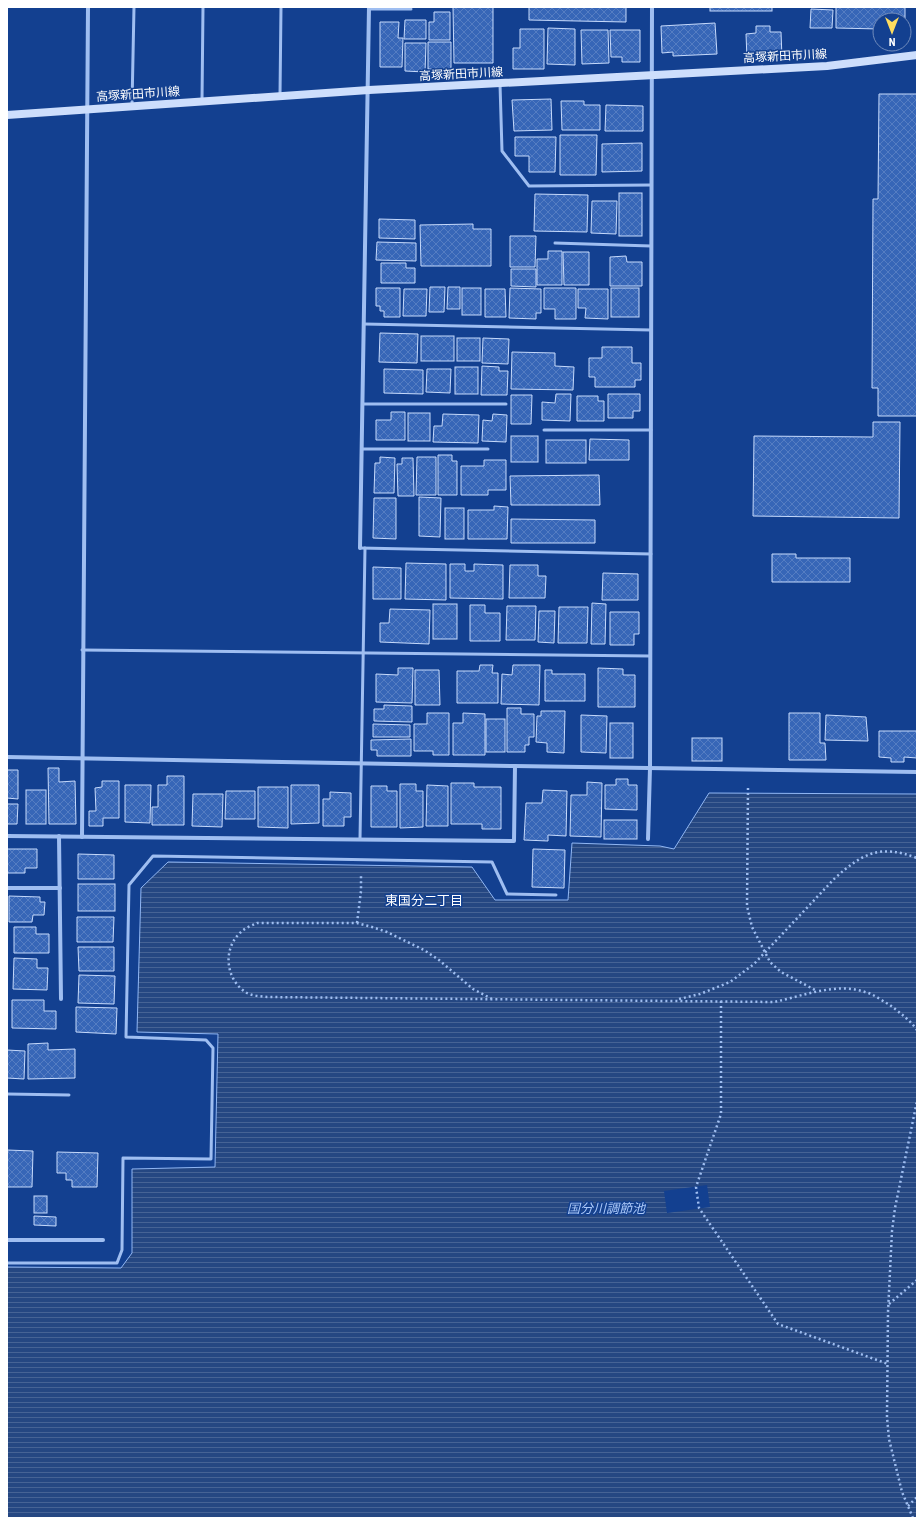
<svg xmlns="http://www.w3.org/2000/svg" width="924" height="1525" font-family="'Roboto Condensed','Noto Sans JP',sans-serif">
<defs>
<pattern id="water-rules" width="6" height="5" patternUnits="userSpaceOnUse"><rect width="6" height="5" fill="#254782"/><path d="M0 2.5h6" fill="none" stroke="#466395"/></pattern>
<pattern id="building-cross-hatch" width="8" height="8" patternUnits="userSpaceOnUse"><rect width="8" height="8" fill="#3766b7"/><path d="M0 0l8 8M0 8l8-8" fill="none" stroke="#557dc2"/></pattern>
</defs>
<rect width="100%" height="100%" fill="#134090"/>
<!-- water -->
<polygon fill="url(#water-rules)" stroke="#91b7f4" points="709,793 917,794 917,1518 7,1518 7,1267 121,1268 132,1253 132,1169 215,1167 218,1034 137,1032 141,888 168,862 472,867 495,900 568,900 572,843 660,846 674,849"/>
<!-- pier -->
<polygon fill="#134090" points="707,1185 710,1207 667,1213 664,1191"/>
<!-- building -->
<g fill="url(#building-cross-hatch)" stroke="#c6dafc">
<polygon points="453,7 493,7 493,63 454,63"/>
<polygon points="529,7 626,7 626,22 529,20"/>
<rect x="710" y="7" width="62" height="4"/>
<polygon points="836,7 905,7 905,29 904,20 880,20 880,29 836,28"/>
<polygon points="811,9 833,10 832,28 810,28"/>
<polygon points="434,12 450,12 450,40 429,40 429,22 434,22"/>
<polygon points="405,20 426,20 426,39 404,39"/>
<polygon points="380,22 399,22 398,38 403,38 402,67 380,67"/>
<polygon points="715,23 717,54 673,56 673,52 662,53 661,26"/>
<polygon points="756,26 770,26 770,32 781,32 782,58 747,59 746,34 756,33"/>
<polygon points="548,28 575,29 575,65 547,64"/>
<polygon points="520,29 544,29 544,69 513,69 513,48 520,48"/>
<polygon points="581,30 608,30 609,63 582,64"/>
<polygon points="610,30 640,30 640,62 622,62 622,57 611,57"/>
<polygon points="428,42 451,42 451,70 428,69"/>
<polygon points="405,43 426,43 425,72 405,71"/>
<polygon points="879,94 917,94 917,416 878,416 878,388 872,388 873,199 878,199"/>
<polygon points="551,99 552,130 514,131 512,100"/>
<polygon points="561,101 584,101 584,105 600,105 600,130 562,130"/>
<polygon points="606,105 643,106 643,131 605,131"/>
<polygon points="560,135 597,135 596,175 560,175"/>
<polygon points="515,137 556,137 555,172 529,172 529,156 515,156"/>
<polygon points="642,143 642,171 602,172 602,144"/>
<rect x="619" y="193" width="23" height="43"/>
<polygon points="535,194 588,195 587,232 534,231"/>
<polygon points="592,201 617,201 616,234 591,233"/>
<polygon points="379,219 415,220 415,239 379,238"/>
<polygon points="473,224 473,229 491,229 491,266 421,266 420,225"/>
<polygon points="510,236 536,236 535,267 510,267"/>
<polygon points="377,242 416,243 416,261 376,260"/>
<polygon points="548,251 562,251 562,285 537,285 537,259 548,259"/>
<polygon points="563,252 589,252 589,285 564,285"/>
<polygon points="626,256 627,262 642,262 642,286 610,286 610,257"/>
<polygon points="381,263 406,263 406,268 415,268 415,283 381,283"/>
<polygon points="511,269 536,269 536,287 511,286"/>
<polygon points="430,287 445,287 444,312 429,312"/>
<polygon points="448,287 460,287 460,309 447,309"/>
<polygon points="376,288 400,288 400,317 384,317 384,311 380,311 380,306 376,306"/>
<rect x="462" y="288" width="19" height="27"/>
<polygon points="510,288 541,289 541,313 536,313 536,319 509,318"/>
<polygon points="544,288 576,288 576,319 555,319 555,309 544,309"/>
<rect x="611" y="288" width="28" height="29"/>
<polygon points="404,289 427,289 426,316 403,316"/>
<polygon points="485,289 505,289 506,317 485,317"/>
<polygon points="578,289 608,289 608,319 585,318 586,308 578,308"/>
<polygon points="380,333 418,334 417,363 379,362"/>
<rect x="421" y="336" width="33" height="25"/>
<rect x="457" y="338" width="23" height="23"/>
<polygon points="483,338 509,339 508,364 482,363"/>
<polygon points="602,347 632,347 632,363 641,363 641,380 635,380 635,387 595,387 595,377 589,377 589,358 602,358"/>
<polygon points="512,352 555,353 555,366 574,367 573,390 511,389"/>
<polygon points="482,366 499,367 499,371 508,371 507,395 481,395"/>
<rect x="455" y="367" width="23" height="27"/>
<polygon points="384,369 423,370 423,394 384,393"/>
<polygon points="427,369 451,369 450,393 426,392"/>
<polygon points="556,394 571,394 570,421 542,420 542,402 555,403"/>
<polygon points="608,394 640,394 640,411 633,411 633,418 608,418"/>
<polygon points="511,395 532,395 531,424 511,424"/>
<polygon points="577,396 598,396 598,401 604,401 604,421 577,421"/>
<polygon points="391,412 405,412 405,440 376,440 376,420 391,420"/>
<rect x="408" y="413" width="22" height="28"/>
<polygon points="443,414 479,415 478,443 433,442 434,426 442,426"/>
<polygon points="493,414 507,415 506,442 482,441 483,420 492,421"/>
<polygon points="873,422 900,422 899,518 753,516 754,436 873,437"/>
<rect x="511" y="436" width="27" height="26"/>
<polygon points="590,439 629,440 629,460 589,460"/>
<rect x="546" y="440" width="40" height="23"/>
<polygon points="438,455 452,455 452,461 457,461 457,495 438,495"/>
<polygon points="380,457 395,458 394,493 374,493 375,463 380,463"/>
<polygon points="417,457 436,457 436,495 416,495"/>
<polygon points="402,458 413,458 414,496 398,496 397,464 402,464"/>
<polygon points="484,460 506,460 506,490 488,490 488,495 461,495 461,466 484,466"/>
<polygon points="599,475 600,505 511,505 510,476"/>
<polygon points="419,497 441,498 440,537 419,536"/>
<polygon points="374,498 396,498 396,539 373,538"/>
<polygon points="494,506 508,507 507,539 468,539 468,510 494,510"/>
<rect x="445" y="508" width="19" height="31"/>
<polygon points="511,519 595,520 595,543 511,543"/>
<polygon points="772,554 796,554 796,558 850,558 850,582 772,582"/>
<polygon points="406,563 446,564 446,600 405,599"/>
<polygon points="450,564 465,564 465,571 474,571 474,564 503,565 503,599 450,598"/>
<polygon points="510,565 538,565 538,576 546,576 545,598 509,598"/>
<polygon points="373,567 401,568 401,599 373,599"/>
<polygon points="603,573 638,574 638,600 602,600"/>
<polygon points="592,603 606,604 605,644 591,644"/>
<rect x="433" y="604" width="24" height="35"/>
<polygon points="470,605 485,605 485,613 500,613 500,641 470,641"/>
<polygon points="507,606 536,606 535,640 506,640"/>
<polygon points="559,607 588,607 587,643 558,643"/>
<polygon points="390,609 430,610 429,644 380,642 380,623 389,623"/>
<polygon points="539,611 555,611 554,643 538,642"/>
<polygon points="610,612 639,612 639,634 634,634 634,645 610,645"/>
<polygon points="480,665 493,665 492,673 498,673 498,703 457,703 457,671 479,671"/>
<polygon points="513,665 540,665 539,705 501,704 502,674 512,675"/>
<polygon points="398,668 413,668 412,703 376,702 376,674 398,675"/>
<polygon points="598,668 623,669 623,675 635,675 635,707 598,707"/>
<polygon points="415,670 439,670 440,705 415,705"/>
<polygon points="545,670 552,670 552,674 585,674 585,701 545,701"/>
<polygon points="384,705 412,706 412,722 374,721 374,709 384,709"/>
<polygon points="507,708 521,708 521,714 534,714 534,737 529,737 529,745 525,745 525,752 507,752"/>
<polygon points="541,711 565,711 564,753 547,752 547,743 536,742 537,716 541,716"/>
<polygon points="427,713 449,713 449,755 433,755 433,751 414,751 414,724 427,724"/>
<polygon points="463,713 485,714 485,755 453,755 453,723 463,723"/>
<polygon points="789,713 820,713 820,743 825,743 826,760 789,760"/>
<polygon points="581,715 607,716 606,753 581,752"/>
<polygon points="826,715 866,717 868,741 825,740"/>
<rect x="486" y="719" width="19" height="33"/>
<rect x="610" y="723" width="23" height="35"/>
<polygon points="373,724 410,725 410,737 373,737"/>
<polygon points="879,731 917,731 917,758 904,757 904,762 891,762 891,758 879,757"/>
<rect x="692" y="738" width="30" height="23"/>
<polygon points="411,739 411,756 377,756 377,750 371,750 371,740"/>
<polygon points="48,768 59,768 59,782 75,781 76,824 49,824"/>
<polygon points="7,770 18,770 18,799 7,798"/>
<polygon points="167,776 184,776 184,825 152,825 152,807 158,807 158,785 167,785"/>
<polygon points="616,779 628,779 628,785 637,785 637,810 605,809 605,785 616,785"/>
<polygon points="102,781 119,781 119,818 103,818 103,826 89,826 89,811 96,811 95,788 102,787"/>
<polygon points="587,782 602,783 601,837 570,836 571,795 587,795"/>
<polygon points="451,783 474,783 474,787 501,787 501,829 482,829 482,824 451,824"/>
<polygon points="400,784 416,784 416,791 423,791 423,827 400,828"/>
<polygon points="125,785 151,785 150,823 125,822"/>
<polygon points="291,785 319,785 319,823 291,824"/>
<polygon points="427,785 448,786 448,826 426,826"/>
<polygon points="371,786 387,786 387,791 397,791 397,827 371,827"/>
<polygon points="258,787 288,787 288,828 258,827"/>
<rect x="26" y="790" width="20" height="34"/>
<polygon points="543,790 567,791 566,836 548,835 548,841 524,840 526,803 542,803"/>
<polygon points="226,791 255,791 255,819 225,819"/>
<polygon points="330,792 351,793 351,817 344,817 344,826 323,826 323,799 330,799"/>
<polygon points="193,794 223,794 222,827 192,826"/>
<polygon points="7,804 18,804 17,824 7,824"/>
<rect x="604" y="820" width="33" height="19"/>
<polygon points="7,849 37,849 37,868 25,868 25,873 7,873"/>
<polygon points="533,849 565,850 564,888 532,887"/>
<polygon points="78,854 114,855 114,879 78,879"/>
<rect x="78" y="884" width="37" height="27"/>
<polygon points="9,896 40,897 40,902 45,902 44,915 33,915 32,922 9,922"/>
<polygon points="77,917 114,917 113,942 77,942"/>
<polygon points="14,927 36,927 36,934 49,934 49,953 14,953"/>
<polygon points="78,947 114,947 114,971 79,971"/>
<polygon points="14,958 37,959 37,968 48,968 47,990 13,989"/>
<polygon points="79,975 115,976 114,1004 78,1003"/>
<polygon points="12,1000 44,1000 44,1011 56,1011 56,1029 12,1028"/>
<polygon points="76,1007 117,1008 116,1034 76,1032"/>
<polygon points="48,1043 48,1050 75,1049 75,1078 28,1079 28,1044"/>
<polygon points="7,1050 25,1051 24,1079 7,1078"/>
<polygon points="7,1150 33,1151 32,1187 7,1187"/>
<polygon points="57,1152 98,1153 97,1187 72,1187 72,1180 66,1180 66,1173 57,1173"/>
<rect x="34" y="1196" width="13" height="17"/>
<polygon points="34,1216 56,1217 56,1226 34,1225"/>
</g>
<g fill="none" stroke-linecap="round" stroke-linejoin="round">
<!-- path -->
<g stroke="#9fbef1" stroke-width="2.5" stroke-dasharray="2 3" stroke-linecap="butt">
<polyline points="748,788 747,906 752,927 770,962 781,972 817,991"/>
<polyline points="357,923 361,891 361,874"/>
<path d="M492,999l-19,-10 -34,-29 -15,-10 -37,-18 -15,-5 -15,-4h-100c-6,3 -13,5 -18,11 -16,16 -13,44 5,57 6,5 15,5 23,6l507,5c29,-6 62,-20 91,-10 9,2 17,9 25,13 10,8 20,15 27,25"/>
<path d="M679,999l21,-5 30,-12 24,-18 81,-86c28,-25 45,-34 82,-20"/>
<polyline points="721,1001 721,1114 696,1187 699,1208 778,1324 888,1364"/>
<polyline points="889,1304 917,1280"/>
<polyline points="908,1506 917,1497"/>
<polyline points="913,1518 902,1492 889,1439 887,1417 888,1312 892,1231 895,1208 917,1101"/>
</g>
<!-- lane -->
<g stroke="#9fbef1" stroke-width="3">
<polyline points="369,9 411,9"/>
<polyline points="500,84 502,151 529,186 651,185"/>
<polyline points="280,95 281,7"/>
<polyline points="202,100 203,7"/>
<polyline points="132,105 134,7"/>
<polyline points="555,243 651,246"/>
<polyline points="364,324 651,330"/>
<polyline points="363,404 506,404"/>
<polyline points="544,430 651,430"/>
<polyline points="362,449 488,449"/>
<polyline points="360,548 651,554"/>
<polyline points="82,650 650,656"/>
<polyline points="360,839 365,548"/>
<polyline points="7,1094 69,1095"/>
<polyline points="7,1263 117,1263 122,1250 123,1158 211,1159 213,1048 206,1040 126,1037 129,885 153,856 492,862 507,894 556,895"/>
</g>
<!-- street -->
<g stroke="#9fbef1" stroke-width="4">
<polyline points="360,548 369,7"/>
<polyline points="7,757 515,766 917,772"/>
<polyline points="7,836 514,841 515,766"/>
<polyline points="59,836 61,999"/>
<polyline points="82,837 88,7"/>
<polyline points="648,839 650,768 652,7"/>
<polyline points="7,888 60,888"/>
<polyline points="7,1240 103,1240"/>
</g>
<!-- secondary -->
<polyline stroke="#cddefc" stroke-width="8" points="7,115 369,90 827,66 917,55"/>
</g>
<g text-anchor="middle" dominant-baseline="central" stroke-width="3" stroke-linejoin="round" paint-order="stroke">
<!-- street labels -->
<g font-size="12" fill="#fff" stroke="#134090">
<text transform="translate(785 56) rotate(-3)">高塚新田市川線</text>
<text transform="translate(461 74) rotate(-3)">高塚新田市川線</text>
<text transform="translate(138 94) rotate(-4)">高塚新田市川線</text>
</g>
<!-- neighbourhood labels -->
<g font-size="13" fill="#fff" stroke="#134090">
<text x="424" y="900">東国分二丁目</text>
</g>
<!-- water labels -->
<g font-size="13" font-style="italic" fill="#abc8f8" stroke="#134090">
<text x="606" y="1208">国分川調節池</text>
</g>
</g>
<!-- border -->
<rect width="924" height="1525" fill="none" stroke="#ffffff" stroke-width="16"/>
<!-- north arrow -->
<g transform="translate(892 32) rotate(180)"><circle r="19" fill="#134090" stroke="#718cbc"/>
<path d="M0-3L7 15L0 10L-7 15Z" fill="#ffdd5f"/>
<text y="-6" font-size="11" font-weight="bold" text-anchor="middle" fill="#ffffff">N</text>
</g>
</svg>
